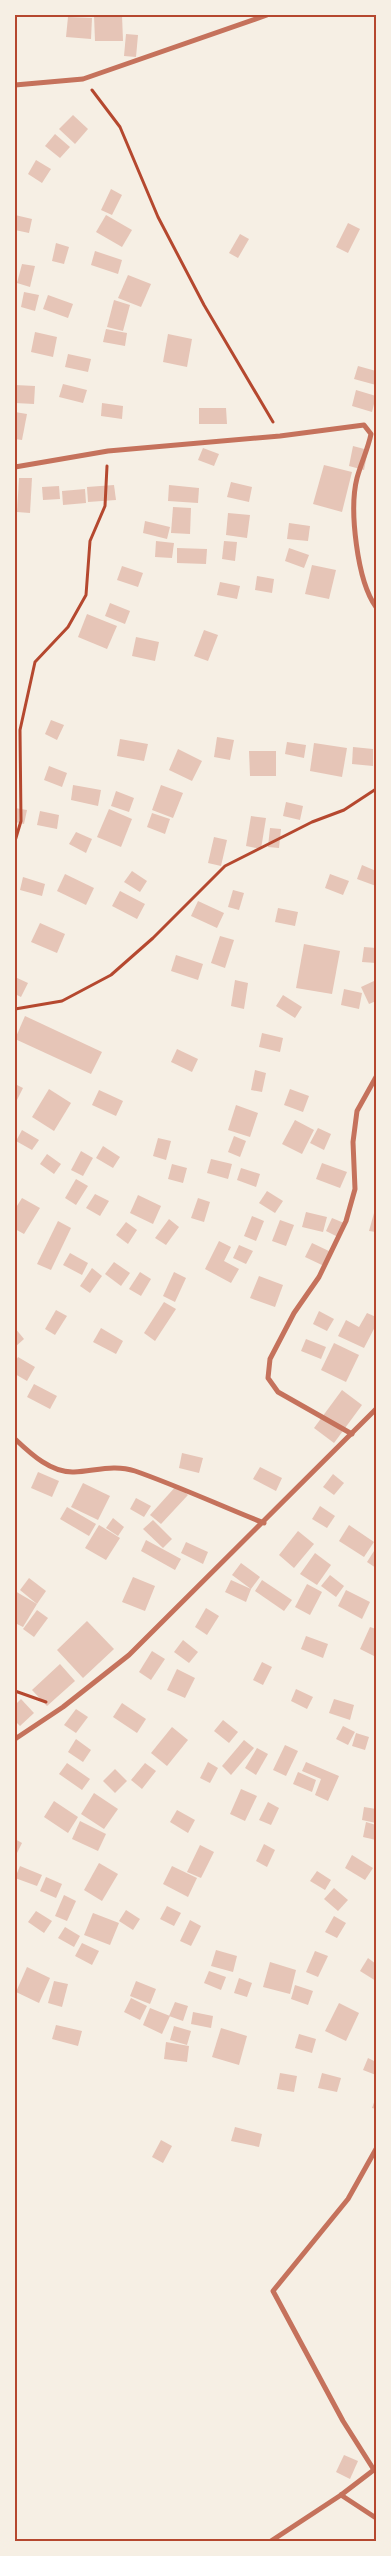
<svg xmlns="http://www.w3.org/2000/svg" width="391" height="2556" font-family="'Nunito Sans',sans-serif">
<rect width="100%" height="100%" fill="#f6efe4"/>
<!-- building -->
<g fill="#e6c5b7">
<polygon points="94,15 122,15 123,41 95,41"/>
<polygon points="68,17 92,18 91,39 66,37"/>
<polygon points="126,34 138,35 136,57 124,56"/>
<polygon points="73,115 88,129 75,144 59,129"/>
<polygon points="55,134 70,147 60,158 45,146"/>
<polygon points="36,160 51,169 42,183 28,174"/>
<polygon points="111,189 122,195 112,215 101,210"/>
<polygon points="15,215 32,219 29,233 15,230"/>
<polygon points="106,215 132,230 122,247 96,232"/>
<polygon points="348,223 360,229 348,253 336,247"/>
<polygon points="240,234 249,239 238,258 229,253"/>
<polygon points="56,243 69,247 64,264 52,261"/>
<polygon points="95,251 122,260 118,274 91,265"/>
<polygon points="22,264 35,266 30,287 17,283"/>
<polygon points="128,275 151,284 141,307 118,298"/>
<polygon points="24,292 39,295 35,311 21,307"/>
<polygon points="48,295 73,304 68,318 43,309"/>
<polygon points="114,300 130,305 123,331 107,327"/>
<polygon points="106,329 127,333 125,346 103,342"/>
<polygon points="35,332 57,337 53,357 31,352"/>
<polygon points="168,334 192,339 187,367 163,362"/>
<polygon points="68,354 91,359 88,372 65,367"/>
<polygon points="358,366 376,371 376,385 354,379"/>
<polygon points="63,384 87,390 83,403 59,397"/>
<polygon points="15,385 35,386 34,404 15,403"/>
<polygon points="356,390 376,396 372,412 352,406"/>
<polygon points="102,403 123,406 122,419 101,416"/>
<polygon points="199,408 226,408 227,424 199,424"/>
<polygon points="15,412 27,414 22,440 15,439"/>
<polygon points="353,446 368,450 364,470 349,466"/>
<polygon points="203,448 219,454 214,466 198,460"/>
<polygon points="324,465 352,472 342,512 313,504"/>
<polygon points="19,478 32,478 30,513 17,512"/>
<polygon points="231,482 252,487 249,502 227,497"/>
<polygon points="114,485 116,500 88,502 87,487"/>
<polygon points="169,485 199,488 198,503 168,501"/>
<polygon points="59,486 60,499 43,500 42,487"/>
<polygon points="85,489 86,503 63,505 62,491"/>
<polygon points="173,507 191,508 190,534 171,533"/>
<polygon points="228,513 250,515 247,538 226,535"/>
<polygon points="145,521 170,527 167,539 143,533"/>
<polygon points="289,523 310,526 308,541 287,539"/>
<polygon points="156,541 174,543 172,558 155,557"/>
<polygon points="224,541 237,542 235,561 222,559"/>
<polygon points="177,548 207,549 206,564 177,563"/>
<polygon points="289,548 309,555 304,568 285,561"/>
<polygon points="312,565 336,570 329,599 305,594"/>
<polygon points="122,566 143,573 138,587 117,580"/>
<polygon points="257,576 274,579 272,593 255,590"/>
<polygon points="220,582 240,586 237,599 217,595"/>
<polygon points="110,603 130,611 125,624 105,616"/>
<polygon points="87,614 117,626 107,649 78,637"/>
<polygon points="204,630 218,635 208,661 194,656"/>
<polygon points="136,637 159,642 155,661 132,656"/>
<polygon points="51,720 64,725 57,740 45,734"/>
<polygon points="217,737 234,740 230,760 214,757"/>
<polygon points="120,739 148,744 144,761 117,756"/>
<polygon points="287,742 306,745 304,758 285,754"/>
<polygon points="314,743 347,748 342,777 310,771"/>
<polygon points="353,747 373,749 373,766 352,764"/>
<polygon points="178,749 202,761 192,781 169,770"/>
<polygon points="249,751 276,751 276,776 250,776"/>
<polygon points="49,766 67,773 62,787 44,780"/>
<polygon points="73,785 101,790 98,806 71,800"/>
<polygon points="161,785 183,793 173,818 152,810"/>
<polygon points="116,791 134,798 129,812 111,806"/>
<polygon points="286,802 303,806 300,820 283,816"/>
<polygon points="15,808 27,810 24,824 15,822"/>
<polygon points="109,809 132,819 121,847 97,837"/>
<polygon points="40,811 59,815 57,829 37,825"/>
<polygon points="152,813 170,819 165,834 147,827"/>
<polygon points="251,816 266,818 261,849 246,846"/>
<polygon points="270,828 281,829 279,848 268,847"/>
<polygon points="76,832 92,839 86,853 69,844"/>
<polygon points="214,837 227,840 221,866 208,863"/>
<polygon points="362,865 376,871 376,886 357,879"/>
<polygon points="132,871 147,881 140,892 124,882"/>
<polygon points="65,874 94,888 86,905 57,891"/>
<polygon points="330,874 349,881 343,895 325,888"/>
<polygon points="23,877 45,884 42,896 20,890"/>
<polygon points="233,890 244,893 239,910 228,907"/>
<polygon points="120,891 145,904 137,919 112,906"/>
<polygon points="198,901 224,913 217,928 191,916"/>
<polygon points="278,908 298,912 295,926 275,922"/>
<polygon points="40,923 65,934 57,953 31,942"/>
<polygon points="220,936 234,940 225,968 211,963"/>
<polygon points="304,944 340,951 332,994 296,988"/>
<polygon points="364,947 376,948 376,963 362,962"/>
<polygon points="176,955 203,964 198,980 171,971"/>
<polygon points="15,977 28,983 21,997 15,994"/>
<polygon points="235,980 248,983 244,1009 231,1006"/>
<polygon points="374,981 376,1001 369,1004 361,987"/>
<polygon points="344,989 362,993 359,1009 341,1005"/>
<polygon points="283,995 302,1007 295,1018 276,1006"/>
<polygon points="25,1016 102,1052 91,1074 15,1039"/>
<polygon points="262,1033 283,1038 280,1052 259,1047"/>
<polygon points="177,1049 198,1059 192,1072 171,1062"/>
<polygon points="255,1070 266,1073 262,1092 251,1090"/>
<polygon points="15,1084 23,1088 15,1104"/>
<polygon points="49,1089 71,1103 54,1131 32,1117"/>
<polygon points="290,1089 309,1096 303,1112 284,1105"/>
<polygon points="99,1090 123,1101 116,1116 92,1105"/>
<polygon points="236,1105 258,1113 250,1137 228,1130"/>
<polygon points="295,1120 314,1130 302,1154 282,1144"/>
<polygon points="318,1128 331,1134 324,1150 310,1143"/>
<polygon points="22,1130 39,1140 32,1150 16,1141"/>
<polygon points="234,1136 246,1141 240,1157 228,1152"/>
<polygon points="158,1138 171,1141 166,1160 153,1156"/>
<polygon points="103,1146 120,1157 113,1168 96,1158"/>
<polygon points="81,1151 93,1158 83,1176 71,1170"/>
<polygon points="47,1154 61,1164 54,1174 40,1164"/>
<polygon points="211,1159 232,1164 228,1179 207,1173"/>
<polygon points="322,1163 347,1172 340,1188 316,1179"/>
<polygon points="172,1164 187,1168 183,1183 168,1179"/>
<polygon points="241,1168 260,1174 256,1187 237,1180"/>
<polygon points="76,1179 88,1186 76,1205 65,1198"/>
<polygon points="267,1191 283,1201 275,1213 259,1203"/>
<polygon points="95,1194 109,1201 100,1216 86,1208"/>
<polygon points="138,1195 161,1206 153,1224 130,1213"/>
<polygon points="22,1198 40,1208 24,1234 15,1229 15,1209"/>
<polygon points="198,1198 210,1202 204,1222 191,1218"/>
<polygon points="306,1212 327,1217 323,1232 302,1227"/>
<polygon points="374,1213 376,1214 376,1232 369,1231"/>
<polygon points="252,1216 264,1221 256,1241 244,1236"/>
<polygon points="332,1218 344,1223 338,1237 326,1231"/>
<polygon points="169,1219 179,1227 166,1245 155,1238"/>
<polygon points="280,1220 294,1225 286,1246 272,1241"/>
<polygon points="58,1221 71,1228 51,1270 37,1264"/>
<polygon points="126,1222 137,1230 128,1244 116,1235"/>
<polygon points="219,1241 231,1247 224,1261 239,1269 231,1283 205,1269"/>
<polygon points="312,1243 331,1252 324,1266 305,1257"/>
<polygon points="239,1245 253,1251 246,1264 233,1258"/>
<polygon points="70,1253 88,1263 82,1275 63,1265"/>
<polygon points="114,1262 130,1273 121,1286 105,1274"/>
<polygon points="92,1268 102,1276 90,1293 80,1286"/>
<polygon points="140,1272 151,1279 141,1296 129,1289"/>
<polygon points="174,1272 186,1278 175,1302 163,1296"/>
<polygon points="259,1276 283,1285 275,1307 250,1298"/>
<polygon points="164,1302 176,1309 155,1341 144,1333"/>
<polygon points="56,1310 67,1316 55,1335 45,1329"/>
<polygon points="319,1311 334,1319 327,1331 313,1324"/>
<polygon points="367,1313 376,1317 376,1325 364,1348 338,1336 346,1320 359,1327"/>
<polygon points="15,1328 24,1339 15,1347"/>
<polygon points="101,1328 123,1341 116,1354 93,1342"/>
<polygon points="306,1339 326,1347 321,1359 301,1351"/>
<polygon points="334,1343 359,1355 346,1382 321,1370"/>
<polygon points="18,1357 35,1367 27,1381 15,1374 15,1362"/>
<polygon points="34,1384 57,1396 50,1409 27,1397"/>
<polygon points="342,1390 362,1405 334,1443 314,1428"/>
<polygon points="182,1453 203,1458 199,1473 179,1468"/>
<polygon points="260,1467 282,1478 276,1491 253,1479"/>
<polygon points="38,1472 59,1481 52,1497 31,1488"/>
<polygon points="333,1474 344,1483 334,1495 323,1487"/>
<polygon points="83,1483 110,1496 98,1520 71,1507"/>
<polygon points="177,1485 188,1495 161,1524 150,1515"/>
<polygon points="136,1498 151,1506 144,1517 130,1509"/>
<polygon points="320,1506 335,1516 327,1528 312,1519"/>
<polygon points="67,1507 96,1524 89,1536 60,1519"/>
<polygon points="113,1518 124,1527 118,1536 106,1528"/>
<polygon points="153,1520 172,1539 163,1548 143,1529"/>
<polygon points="99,1525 120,1538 106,1560 85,1548"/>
<polygon points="349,1525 374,1542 364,1557 339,1541"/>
<polygon points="298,1531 314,1544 294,1568 279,1555"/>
<polygon points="146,1540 181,1559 175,1570 141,1551"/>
<polygon points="186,1542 208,1552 203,1564 181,1553"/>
<polygon points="374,1551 376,1552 376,1568 367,1562"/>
<polygon points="315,1553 331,1565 317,1585 300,1574"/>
<polygon points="241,1563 260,1577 251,1589 246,1602 225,1592 231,1580 251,1589 232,1575"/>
<polygon points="330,1575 344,1586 336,1597 321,1586"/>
<polygon points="133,1577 155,1586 145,1611 122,1602"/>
<polygon points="29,1578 46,1591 37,1604 20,1590"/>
<polygon points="262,1580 292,1600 284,1611 255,1591"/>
<polygon points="307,1584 322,1592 310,1615 295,1607"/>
<polygon points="346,1590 370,1602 362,1619 338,1606"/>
<polygon points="15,1591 37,1604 23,1627 15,1623"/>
<polygon points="206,1608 219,1616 207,1635 195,1627"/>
<polygon points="37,1610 48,1618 34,1637 23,1629"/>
<polygon points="87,1621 114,1649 83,1678 57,1650"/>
<polygon points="370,1627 376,1629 376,1657 360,1649"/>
<polygon points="306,1636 328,1644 323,1658 301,1649"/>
<polygon points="183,1640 198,1652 189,1663 174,1652"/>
<polygon points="152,1651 165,1659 151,1680 139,1672"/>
<polygon points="262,1662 272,1667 263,1685 253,1680"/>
<polygon points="60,1664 75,1681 47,1706 32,1690"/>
<polygon points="177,1669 195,1678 185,1698 167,1690"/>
<polygon points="296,1689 313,1697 307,1709 291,1701"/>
<polygon points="21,1699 34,1713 20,1726 15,1721 15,1705"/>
<polygon points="334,1699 354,1705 350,1720 329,1713"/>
<polygon points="122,1703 146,1719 137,1733 113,1717"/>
<polygon points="76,1709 88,1717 76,1733 64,1725"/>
<polygon points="223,1720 238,1732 229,1743 214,1731"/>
<polygon points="343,1726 355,1732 348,1745 336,1739"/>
<polygon points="172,1727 188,1740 167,1766 151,1753"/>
<polygon points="356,1733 369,1737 365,1750 352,1746"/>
<polygon points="76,1739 91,1750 83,1762 68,1752"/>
<polygon points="244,1740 254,1748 231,1775 222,1766"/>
<polygon points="285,1745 298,1751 286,1776 273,1770"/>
<polygon points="257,1748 268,1754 256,1775 245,1768"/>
<polygon points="208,1762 218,1768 210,1783 200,1778"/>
<polygon points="306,1762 339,1776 328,1801 315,1795 321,1779 302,1771"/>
<polygon points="67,1763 90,1779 82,1790 59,1774"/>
<polygon points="145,1763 156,1771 142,1789 131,1780"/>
<polygon points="115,1769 127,1781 115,1793 103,1781"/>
<polygon points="298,1772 316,1780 312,1792 293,1784"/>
<polygon points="241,1789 257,1796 245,1821 230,1814"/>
<polygon points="94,1793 118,1809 104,1829 81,1814"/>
<polygon points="54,1801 78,1817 68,1833 44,1817"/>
<polygon points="268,1802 279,1808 271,1825 259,1820"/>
<polygon points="364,1807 376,1809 376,1823 362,1820"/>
<polygon points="177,1810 195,1820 188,1833 170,1822"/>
<polygon points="80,1821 106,1834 98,1851 72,1839"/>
<polygon points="366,1822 376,1825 376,1840 363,1837"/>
<polygon points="15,1839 22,1843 15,1857"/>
<polygon points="264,1844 275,1850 267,1867 256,1861"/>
<polygon points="200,1845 214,1852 201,1878 187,1872"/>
<polygon points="352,1855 373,1868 365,1880 345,1868"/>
<polygon points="99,1863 118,1874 102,1901 84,1890"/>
<polygon points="20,1866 42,1875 37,1886 15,1878"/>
<polygon points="172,1866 197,1878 188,1897 163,1884"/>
<polygon points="317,1871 331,1880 325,1890 310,1881"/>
<polygon points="46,1877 62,1884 56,1898 40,1891"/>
<polygon points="334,1888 348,1900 338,1911 324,1899"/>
<polygon points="64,1895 76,1901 67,1921 55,1916"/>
<polygon points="167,1906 181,1913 174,1926 160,1919"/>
<polygon points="126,1910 140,1919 133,1930 119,1921"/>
<polygon points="36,1911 52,1921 44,1933 28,1922"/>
<polygon points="93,1913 119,1923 110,1945 84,1935"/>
<polygon points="334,1916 346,1923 337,1938 325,1932"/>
<polygon points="190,1920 201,1926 191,1946 180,1941"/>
<polygon points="65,1927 80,1936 74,1947 58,1938"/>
<polygon points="82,1943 99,1951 92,1965 75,1956"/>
<polygon points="216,1950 237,1956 233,1972 211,1966"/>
<polygon points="315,1951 328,1956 318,1977 306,1972"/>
<polygon points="368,1958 376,1964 376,1981 360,1971"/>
<polygon points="270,1962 296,1970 290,1994 263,1987"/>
<polygon points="27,1967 50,1978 39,2003 16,1992"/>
<polygon points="209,1971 226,1977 221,1990 204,1983"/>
<polygon points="239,1978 252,1983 247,1997 234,1993"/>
<polygon points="54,1981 68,1984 62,2007 48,2003"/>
<polygon points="136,1981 156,1989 150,2004 130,1996"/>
<polygon points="295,1985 313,1991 308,2005 291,1999"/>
<polygon points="131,1998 147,2006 140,2020 124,2012"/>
<polygon points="175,2002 188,2006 183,2021 169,2016"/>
<polygon points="339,2003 359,2013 346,2041 325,2031"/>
<polygon points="150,2008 170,2016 162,2034 143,2025"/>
<polygon points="193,2012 213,2016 211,2028 191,2024"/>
<polygon points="56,2025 82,2031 78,2046 52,2039"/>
<polygon points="174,2026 191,2031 187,2045 170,2040"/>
<polygon points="221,2028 247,2036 239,2065 212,2057"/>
<polygon points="299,2034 316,2039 312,2053 295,2048"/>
<polygon points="166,2042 189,2046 187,2062 164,2059"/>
<polygon points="368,2058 376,2062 376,2075 363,2070"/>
<polygon points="280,2073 297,2076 294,2092 277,2089"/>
<polygon points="322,2073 341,2078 337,2092 318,2088"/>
<polygon points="376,2097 376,2109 372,2108"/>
<polygon points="235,2127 262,2134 259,2147 231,2141"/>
<polygon points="161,2140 172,2146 163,2163 152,2157"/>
<polygon points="344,2455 358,2461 350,2479 336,2472"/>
</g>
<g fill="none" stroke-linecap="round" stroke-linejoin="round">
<!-- path -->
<g stroke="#b5482f" stroke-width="3">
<polyline points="92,90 120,127 158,217 204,305 273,422"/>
<polyline points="15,841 21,821 20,730 35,662 68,627 86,595 90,541 105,506 107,466"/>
<polyline points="15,1009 62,1001 111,975 153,938 225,866 312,822 344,810 376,789"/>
<polyline points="15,1691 46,1702"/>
</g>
<!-- minor -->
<g stroke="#c5725c" stroke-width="5">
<polyline points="15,85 83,79 267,15"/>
<path d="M15,467l93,-16 172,-15 84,-11 7,9c-3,15 -10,29 -14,44 -8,31 0,103 19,129"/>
<polyline points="352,1434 278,1392 268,1378 270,1359 294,1313 319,1277 346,1221 355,1189 353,1142 357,1111 376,1077"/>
<path d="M15,1439c16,15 36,34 59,33 21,-1 40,-8 61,-1 43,15 86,35 129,52"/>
<polyline points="15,1739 63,1707 129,1655 376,1409"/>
<polyline points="374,2470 343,2421 273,2291 348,2199 376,2149"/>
<polyline points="341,2495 376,2518"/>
<polyline points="271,2541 341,2495 375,2469"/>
</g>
</g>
<!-- border -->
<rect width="391" height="2556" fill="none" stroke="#f6efe4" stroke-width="32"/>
<rect x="16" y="16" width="359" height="2524" fill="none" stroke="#b5482f" stroke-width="2"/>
</svg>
